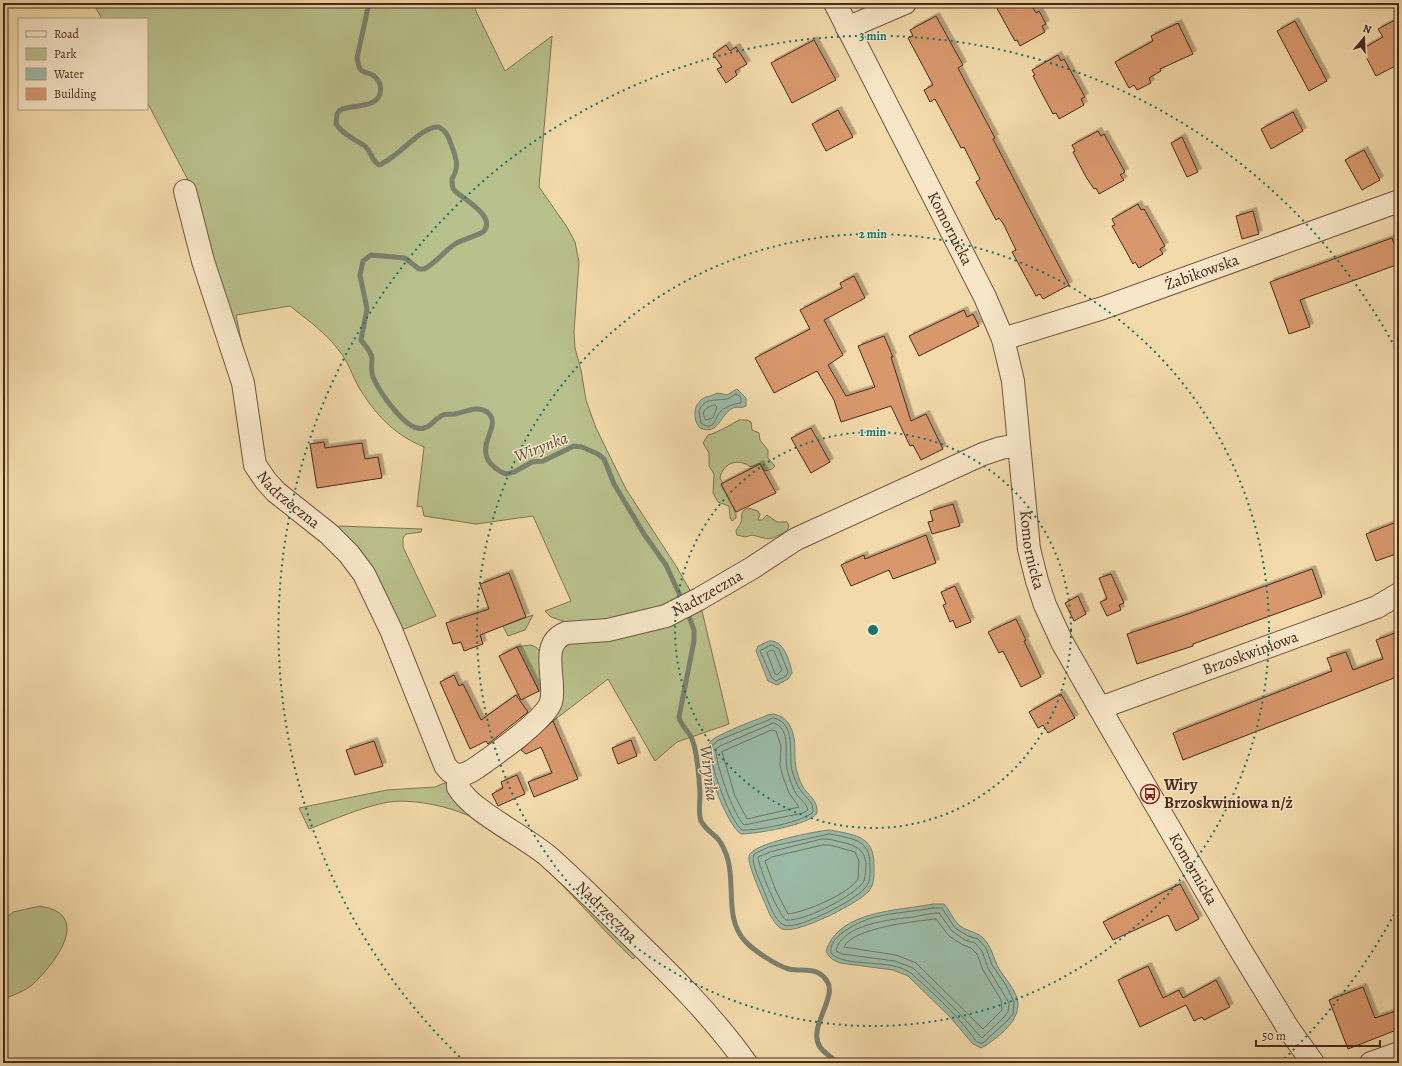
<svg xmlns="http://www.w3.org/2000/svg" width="1402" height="1066" font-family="Alegreya,serif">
<defs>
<filter id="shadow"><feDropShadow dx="3.5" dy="-3.5" stdDeviation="0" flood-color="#0004"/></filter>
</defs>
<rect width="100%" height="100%" fill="#f3daaa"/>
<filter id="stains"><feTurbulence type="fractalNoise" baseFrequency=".005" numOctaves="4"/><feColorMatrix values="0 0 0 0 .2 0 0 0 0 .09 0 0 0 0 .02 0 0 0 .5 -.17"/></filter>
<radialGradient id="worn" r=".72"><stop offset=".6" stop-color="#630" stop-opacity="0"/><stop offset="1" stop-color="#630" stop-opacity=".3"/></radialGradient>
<!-- green -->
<g fill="#b8c08b" stroke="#807454">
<path d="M93,3h379l33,68 47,-35 -13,151 28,40 8,15 4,20 -5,70 1,16 6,22 5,30 10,28 30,61 50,77 26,45 27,113 -52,18 -22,19 -47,-82 -55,42 -20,10 38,-107 -20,-7 -6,-6 26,-10 -38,-85 -57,8 -52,-8 -2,-10 -5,1 7,-60c-31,-13 -49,-33 -66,-61 -5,-10 -9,-21 -15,-30 -14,-21 -34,-35 -53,-50l-54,9 14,69 -62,-204 -41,-78v-83h-45z"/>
<path d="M739,420h8l4,2 1,8 7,3 1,7 8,10v8l7,8 -3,3 -7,2 -5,-8 -9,4c-12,-9 -28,-5 -31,11l3,5 -2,2 15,28v5l-4,3 -2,-4 -1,-11 -11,-4 -5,-9 1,-19 -5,-8v-13l-6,-10 5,-8c7,-1 24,-11 31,-15z"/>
<path d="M748,508l10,3 2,4 -2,5h4l5,-5 10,7h10l2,4 -2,5c-20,10 -15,9 -35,4l-7,2 -8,-2 -1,-4c1,-3 4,-6 5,-9 2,-7 -2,-10 7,-14z"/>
<polygon points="339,526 422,529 421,532 406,534 403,538 403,547 436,616 397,632 336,528"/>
<polygon points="533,615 525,630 508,636 503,626"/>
<path d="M530,645c19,3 12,32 12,47l-3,-1 -23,-44z"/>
<path d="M447,782l76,62 111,109 2,3 -3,3c-60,-57 -112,-136 -198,-154 -15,-3 -31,-5 -46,-3 -28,5 -54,17 -80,27l-10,-21 88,-18 48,-3z"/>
<path d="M40,906c9,2 19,4 24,12 13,20 -19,55 -33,68 -8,6 -19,9 -28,14v-80l10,-8z"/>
</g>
<!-- water -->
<g fill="#9bbba7" stroke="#7a816f">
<path d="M737,389l9,9v8c-5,3 -9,0 -13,2 -13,6 -14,28 -33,20 -8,-9 -7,-26 6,-31 4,-1 7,-2 12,-4l9,2z"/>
<path d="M769,641c14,-2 21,20 23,32l-4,6 -11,6 -9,-4 -12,-30 2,-5z"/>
<path d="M774,714c7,2 11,4 15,10 10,18 3,32 8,48 2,6 4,13 8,18 6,7 13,12 12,23 -7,12 -62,21 -76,21 -14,-8 -42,-79 -31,-92 7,-8 46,-22 58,-27z"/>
<path d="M830,830c24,5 44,5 44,35 0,9 1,18 -5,26 -10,12 -73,44 -87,38 -6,-3 -10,-11 -13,-16 -4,-11 -22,-48 -20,-57 3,-13 68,-25 81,-26z"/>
<path d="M933,904h11c6,6 8,14 14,20 7,7 17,7 24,13 10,9 11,21 17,32 6,9 13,17 17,26 9,22 -15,40 -31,51l-4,2 -8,-4 -23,-27 -42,-41 -15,-6 -53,-7c-7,-3 -11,-5 -14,-12 13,-41 72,-40 107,-47z"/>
</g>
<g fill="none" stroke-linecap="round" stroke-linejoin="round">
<!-- shore -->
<g stroke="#727262" stroke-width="1">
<path d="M736,394l5,3v6c-7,1 -14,3 -20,8 -6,5 -6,22 -20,12l-2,-12c5,-14 17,-10 28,-12 3,-1 6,-4 9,-5z"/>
<path d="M715,405l2,2 -4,11 -7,2c-6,-9 0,-13 9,-15z"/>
<polygon points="772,645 779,649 788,672 786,676 776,681 772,678 760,651"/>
<polygon points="772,650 774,651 782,670 777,675 775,674 767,653"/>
<path d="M774,718c23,6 14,36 18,53 2,6 5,15 9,20 5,7 13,11 12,21 -10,10 -57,19 -71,18 -12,-9 -34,-68 -31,-82l6,-7z"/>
<path d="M774,723c18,6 10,32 13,46 2,8 5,19 10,26 4,5 9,8 11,15l-5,3 -59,12c-10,-9 -29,-62 -28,-76l4,-3z"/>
<polygon points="772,730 776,731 781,746 780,766 783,777 789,793 799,807 747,819 735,796 722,752"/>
<path d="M830,834c21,5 40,4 40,31 0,8 1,17 -5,23 -8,11 -68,43 -81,37 -10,-4 -16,-25 -20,-34 -3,-9 -14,-27 -10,-37l15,-7z"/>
<path d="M822,839c7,0 12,1 19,3 24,5 28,15 23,39 -9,15 -61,41 -78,39 -8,-6 -27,-52 -28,-63l12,-5z"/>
<path d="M823,845h7l25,7 4,9 -1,18c-9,15 -53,33 -70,35l-12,-23 -11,-30 7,-4z"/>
<path d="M933,908h9l13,20 13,8 10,3 8,9 6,17 14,20 8,17 -1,12 -5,6 -25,23c-7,1 -9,-5 -13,-10 -16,-21 -38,-41 -58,-59 -20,-17 -67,-5 -81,-21 -4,-17 31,-33 44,-36 19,-5 39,-5 58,-9z"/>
<path d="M939,913l13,18 13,9 10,3 7,8 6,17 21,35 -1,9 -4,5 -22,21 -25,-27 -44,-43 -18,-7 -53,-7 -6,-3c5,-27 57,-32 78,-34 9,-2 17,-4 25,-4z"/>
<path d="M936,919l13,17 14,9 8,3 6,6 6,16 18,30 1,10 -19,19 -67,-66 -20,-8 -52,-8c8,-19 72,-26 92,-28z"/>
</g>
<!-- stream -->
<g stroke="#7a816f" stroke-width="5">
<path d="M369,3l-12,55c1,3 1,8 3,11 3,4 10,4 14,7 9,7 9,21 -1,26 -10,5 -23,4 -33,8l-3,4 -1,10c8,12 20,15 30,23 6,6 5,13 13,18 19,-7 43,-40 60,-38 8,5 9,9 12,17 5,14 9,22 1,35 0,5 0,9 3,12 7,7 43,26 28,41 -4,3 -22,8 -28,12 -11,7 -19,19 -31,25h-5l-14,-11 -34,-3 -8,6 -3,14 7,34 -6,31c4,6 10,11 11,18 0,8 -2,14 2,21 6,14 29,46 43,49 13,3 16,-9 26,-13 4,-1 8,-1 12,-1 11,-2 23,-9 32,-2 17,12 -13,33 4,52 5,5 9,8 15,10l8,-2 18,-10 11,-1 31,-15 8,1 16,7 6,5 10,25 30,50 22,31 17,37"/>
<path d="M687,611l7,19v11l-15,76c2,9 8,12 12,20 7,13 8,42 9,57 0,8 -2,19 1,27 4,7 8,10 14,15 6,5 11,16 13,24 7,26 -3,60 17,81 8,9 32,25 44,28 14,3 28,-3 38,12 11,16 -20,47 -7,66 5,7 13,11 18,16"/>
</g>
</g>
<!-- building -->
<g fill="#d8986c" stroke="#48291c" filter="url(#shadow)">
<polygon points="994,3 1030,3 1036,13 1039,11 1046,24 1042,26 1045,32 1020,46 1017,40 1015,41"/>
<polygon points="936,16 963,65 958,68 995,138 993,139 1069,285 1043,299 1040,294 1036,296 1012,252 1016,250 1003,223 999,218 996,220 976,182 980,179 964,147 961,148 935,99 930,102 924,90 933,85 908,38 913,36 910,30"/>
<polygon points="1399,18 1399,64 1376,76 1362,49 1383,37 1378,29"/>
<polygon points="1295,21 1327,81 1309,91 1277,31"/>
<polygon points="1178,23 1193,54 1160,69 1161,71 1149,78 1151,83 1137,90 1134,85 1129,88 1115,62 1153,41 1151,36"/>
<polygon points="814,40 836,80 792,103 771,63"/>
<polygon points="726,45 730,51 736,47 747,64 735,71 737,75 726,83 717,69 722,67 713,54"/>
<polygon points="1058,55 1061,61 1064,59 1085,97 1081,99 1084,105 1059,119 1056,113 1053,114 1046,101 1033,76 1035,75 1032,70"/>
<polygon points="838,110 853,137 826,151 812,124"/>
<polygon points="1293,112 1303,131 1271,149 1261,129"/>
<polygon points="1098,131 1101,136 1104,134 1125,172 1120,175 1124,180 1099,194 1096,188 1094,189 1086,177 1073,152 1075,151 1072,145"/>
<polygon points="1182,137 1198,172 1187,177 1171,143"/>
<polygon points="1364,150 1380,180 1362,190 1345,160"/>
<polygon points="1138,204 1141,210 1144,209 1165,246 1160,249 1163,254 1139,268 1135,262 1133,264 1126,251 1112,226 1115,225 1112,219"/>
<polygon points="1253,211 1259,234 1242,239 1236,216"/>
<polygon points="1392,238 1399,257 1399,264 1300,300 1310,327 1289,334 1270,282"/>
<polygon points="854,276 865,298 824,320 843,355 828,365 846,396 875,387 858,346 884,336 893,357 891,357 911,421 926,414 943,449 921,460 913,445 910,446 891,406 841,422 834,400 817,371 774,393 755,358 810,329 800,310 842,288 840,283"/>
<polygon points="964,310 967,317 973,314 979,326 919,356 909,336"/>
<polygon points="811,428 830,462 811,473 791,438"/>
<polygon points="324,442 325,448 362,443 365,459 378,457 382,478 317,488 310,444"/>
<polygon points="760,464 776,493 736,512 721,484"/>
<polygon points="953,504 960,526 932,534 928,522 933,521 930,511"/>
<polygon points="1394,523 1399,537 1399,553 1376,561 1366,534"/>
<polygon points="926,535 936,563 893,579 889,570 851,586 841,565 864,555 865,559"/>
<polygon points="1312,569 1322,597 1193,644 1193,646 1137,664 1127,634 1188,614"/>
<polygon points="509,573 526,617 480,635 483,644 464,651 461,642 453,644 446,623 489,609 480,584"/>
<polygon points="1111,574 1124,603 1119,605 1121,610 1107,616 1100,602 1107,599 1099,578"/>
<polygon points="955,586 971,622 956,628 953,620 950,622 943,605 946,604 941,592"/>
<polygon points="1078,596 1086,614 1074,621 1065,603"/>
<polygon points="1016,619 1026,640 1024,641 1041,677 1021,687 1003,651 999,653 988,632"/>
<polygon points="1395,633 1399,644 1399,676 1183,760 1173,733 1332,671 1327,658 1346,652 1353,670 1377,661 1383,659 1376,640"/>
<polygon points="517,647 539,691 521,700 499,656"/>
<polygon points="454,675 459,686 463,684 481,720 516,695 528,712 488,744 486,741 470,749 440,682"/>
<polygon points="1061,694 1075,718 1048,733 1043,725 1038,728 1029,712"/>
<polygon points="553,721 578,779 534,797 528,782 552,773 541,747 526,754 521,750"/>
<polygon points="631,740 637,756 618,764 612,748"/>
<polygon points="374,741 383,766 355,775 346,750"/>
<polygon points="517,775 525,794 498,806 492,794 503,788 501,782"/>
<polygon points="1180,884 1199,919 1176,931 1168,915 1113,940 1103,922"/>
<polygon points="1148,966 1163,998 1179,990 1183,998 1216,980 1230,1007 1204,1020 1202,1017 1194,1021 1186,1005 1140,1027 1118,980"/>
<polygon points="1363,987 1375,1018 1399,1010 1399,1029 1348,1049 1329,1000"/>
</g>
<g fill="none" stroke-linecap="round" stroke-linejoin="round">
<!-- minor casing -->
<g stroke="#735540" stroke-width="24">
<g id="minor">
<path id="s1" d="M835,3l150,294 18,42 10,42 16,168 8,32 8,24 17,37 48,84 128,220 50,82 25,35"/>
<polyline points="847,28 905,3"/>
<path id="s2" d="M185,191l18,70 40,122 12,82 11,16 10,11 53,42 20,20 15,20 27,56 54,135c9,14 19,11 31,3 17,-12 69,-48 75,-66 6,-23 -13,-58 15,-69l42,-3 58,-14 33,-17 53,-31 44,-29 187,-85 18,-6 18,-3"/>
<path id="s3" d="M1003,339l100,-31 296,-107"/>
<path id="s4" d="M1100,708l277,-101 22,-13"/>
<path id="s5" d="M458,776v11c14,25 67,49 91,70 27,24 53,50 79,76 42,41 84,82 118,130"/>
<polyline points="1371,1063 1399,1053"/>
</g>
</g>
<!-- minor -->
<use href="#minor" stroke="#f7e7c8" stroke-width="22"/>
</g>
<!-- distance rings -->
<g fill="none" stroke="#0f766e" stroke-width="2" stroke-dasharray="2 4">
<circle cx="873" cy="630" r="198"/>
<circle cx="873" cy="630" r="396"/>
<path d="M1397 909A594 594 0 0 1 1282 1061M464 1061A594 594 0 1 1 1397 351"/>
</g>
<!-- icons -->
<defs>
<g id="bus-ring" transform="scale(1)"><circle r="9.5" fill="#f7e7c8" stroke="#8f2418" stroke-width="1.5"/><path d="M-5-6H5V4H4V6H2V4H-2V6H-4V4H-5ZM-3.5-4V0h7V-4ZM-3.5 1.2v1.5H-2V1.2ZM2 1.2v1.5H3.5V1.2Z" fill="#8f2418"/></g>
</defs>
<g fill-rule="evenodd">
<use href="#bus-ring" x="1150" y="794"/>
</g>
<g text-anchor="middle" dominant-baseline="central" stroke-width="3" stroke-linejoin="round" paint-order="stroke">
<!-- street labels -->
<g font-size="16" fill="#48291c" stroke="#f7e7c8">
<text stroke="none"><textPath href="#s1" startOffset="253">Komornicka</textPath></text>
<text stroke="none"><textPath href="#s3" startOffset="210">Żabikowska</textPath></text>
<text stroke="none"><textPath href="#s2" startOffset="332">Nadrzeczna</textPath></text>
<text stroke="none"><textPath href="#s1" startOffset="589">Komornicka</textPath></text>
<text stroke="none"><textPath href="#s2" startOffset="1008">Nadrzeczna</textPath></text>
<text stroke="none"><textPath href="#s4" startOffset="160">Brzoskwiniowa</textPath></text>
<text stroke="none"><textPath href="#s1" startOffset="949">Komornicka</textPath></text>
<text stroke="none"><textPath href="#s5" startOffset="206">Nadrzeczna</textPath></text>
</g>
<!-- poi labels -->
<g font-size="16" font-weight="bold" fill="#48291c" stroke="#f7e7c8" text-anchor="start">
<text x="1164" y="785">Wiry<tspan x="1164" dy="18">Brzoskwiniowa n/ż</tspan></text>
</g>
<!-- water labels -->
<g font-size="17" font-style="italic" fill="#5d4e3f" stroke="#f7e7c8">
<text transform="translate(541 447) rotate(-21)">Wirynka</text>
<text transform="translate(709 773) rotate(83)">Wirynka</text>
</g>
</g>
<circle cx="873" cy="630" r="6" fill="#0f766e" stroke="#f7e7c8" stroke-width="2"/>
<g font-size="12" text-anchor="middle" font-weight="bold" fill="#0f766e" stroke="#f7e7c8" stroke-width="3" stroke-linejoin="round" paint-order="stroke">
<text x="873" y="40">3 min</text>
<text x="873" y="238">2 min</text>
<text x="873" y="436">1 min</text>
</g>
<!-- margin -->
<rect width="1402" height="1066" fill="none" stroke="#f3daaa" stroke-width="16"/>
<rect x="4" y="4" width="1394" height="1058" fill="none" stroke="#48291c" stroke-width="2"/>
<rect x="8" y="8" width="1386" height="1050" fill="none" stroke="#48291c"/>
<!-- legend -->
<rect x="18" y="18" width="130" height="92" fill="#f7e7c8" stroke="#b19b83"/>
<rect x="26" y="31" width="20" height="6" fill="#f7e7c8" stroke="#b19b83"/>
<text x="54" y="38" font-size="12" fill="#48291c">Road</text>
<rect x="26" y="48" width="20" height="12" fill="#b8c08b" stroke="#b19b83"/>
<text x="54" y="58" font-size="12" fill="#48291c">Park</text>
<rect x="26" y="68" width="20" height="12" fill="#9bbba7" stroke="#b19b83"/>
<text x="54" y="78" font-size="12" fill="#48291c">Water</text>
<rect x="26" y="88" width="20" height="12" fill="#d8986c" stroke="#b19b83"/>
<text x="54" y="98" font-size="12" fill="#48291c">Building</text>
<!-- north arrow -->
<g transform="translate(1364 38) rotate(19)" stroke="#f7e7c8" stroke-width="3" paint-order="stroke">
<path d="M0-3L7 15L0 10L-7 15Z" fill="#48291c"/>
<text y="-6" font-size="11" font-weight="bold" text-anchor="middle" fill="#48291c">N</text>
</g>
<!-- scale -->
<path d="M1256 1040v6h124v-6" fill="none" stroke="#48291c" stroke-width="2"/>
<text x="1262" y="1040" font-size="12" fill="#48291c" stroke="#f7e7c8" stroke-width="3" paint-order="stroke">50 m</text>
<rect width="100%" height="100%" filter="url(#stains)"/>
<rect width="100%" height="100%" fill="url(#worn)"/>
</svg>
